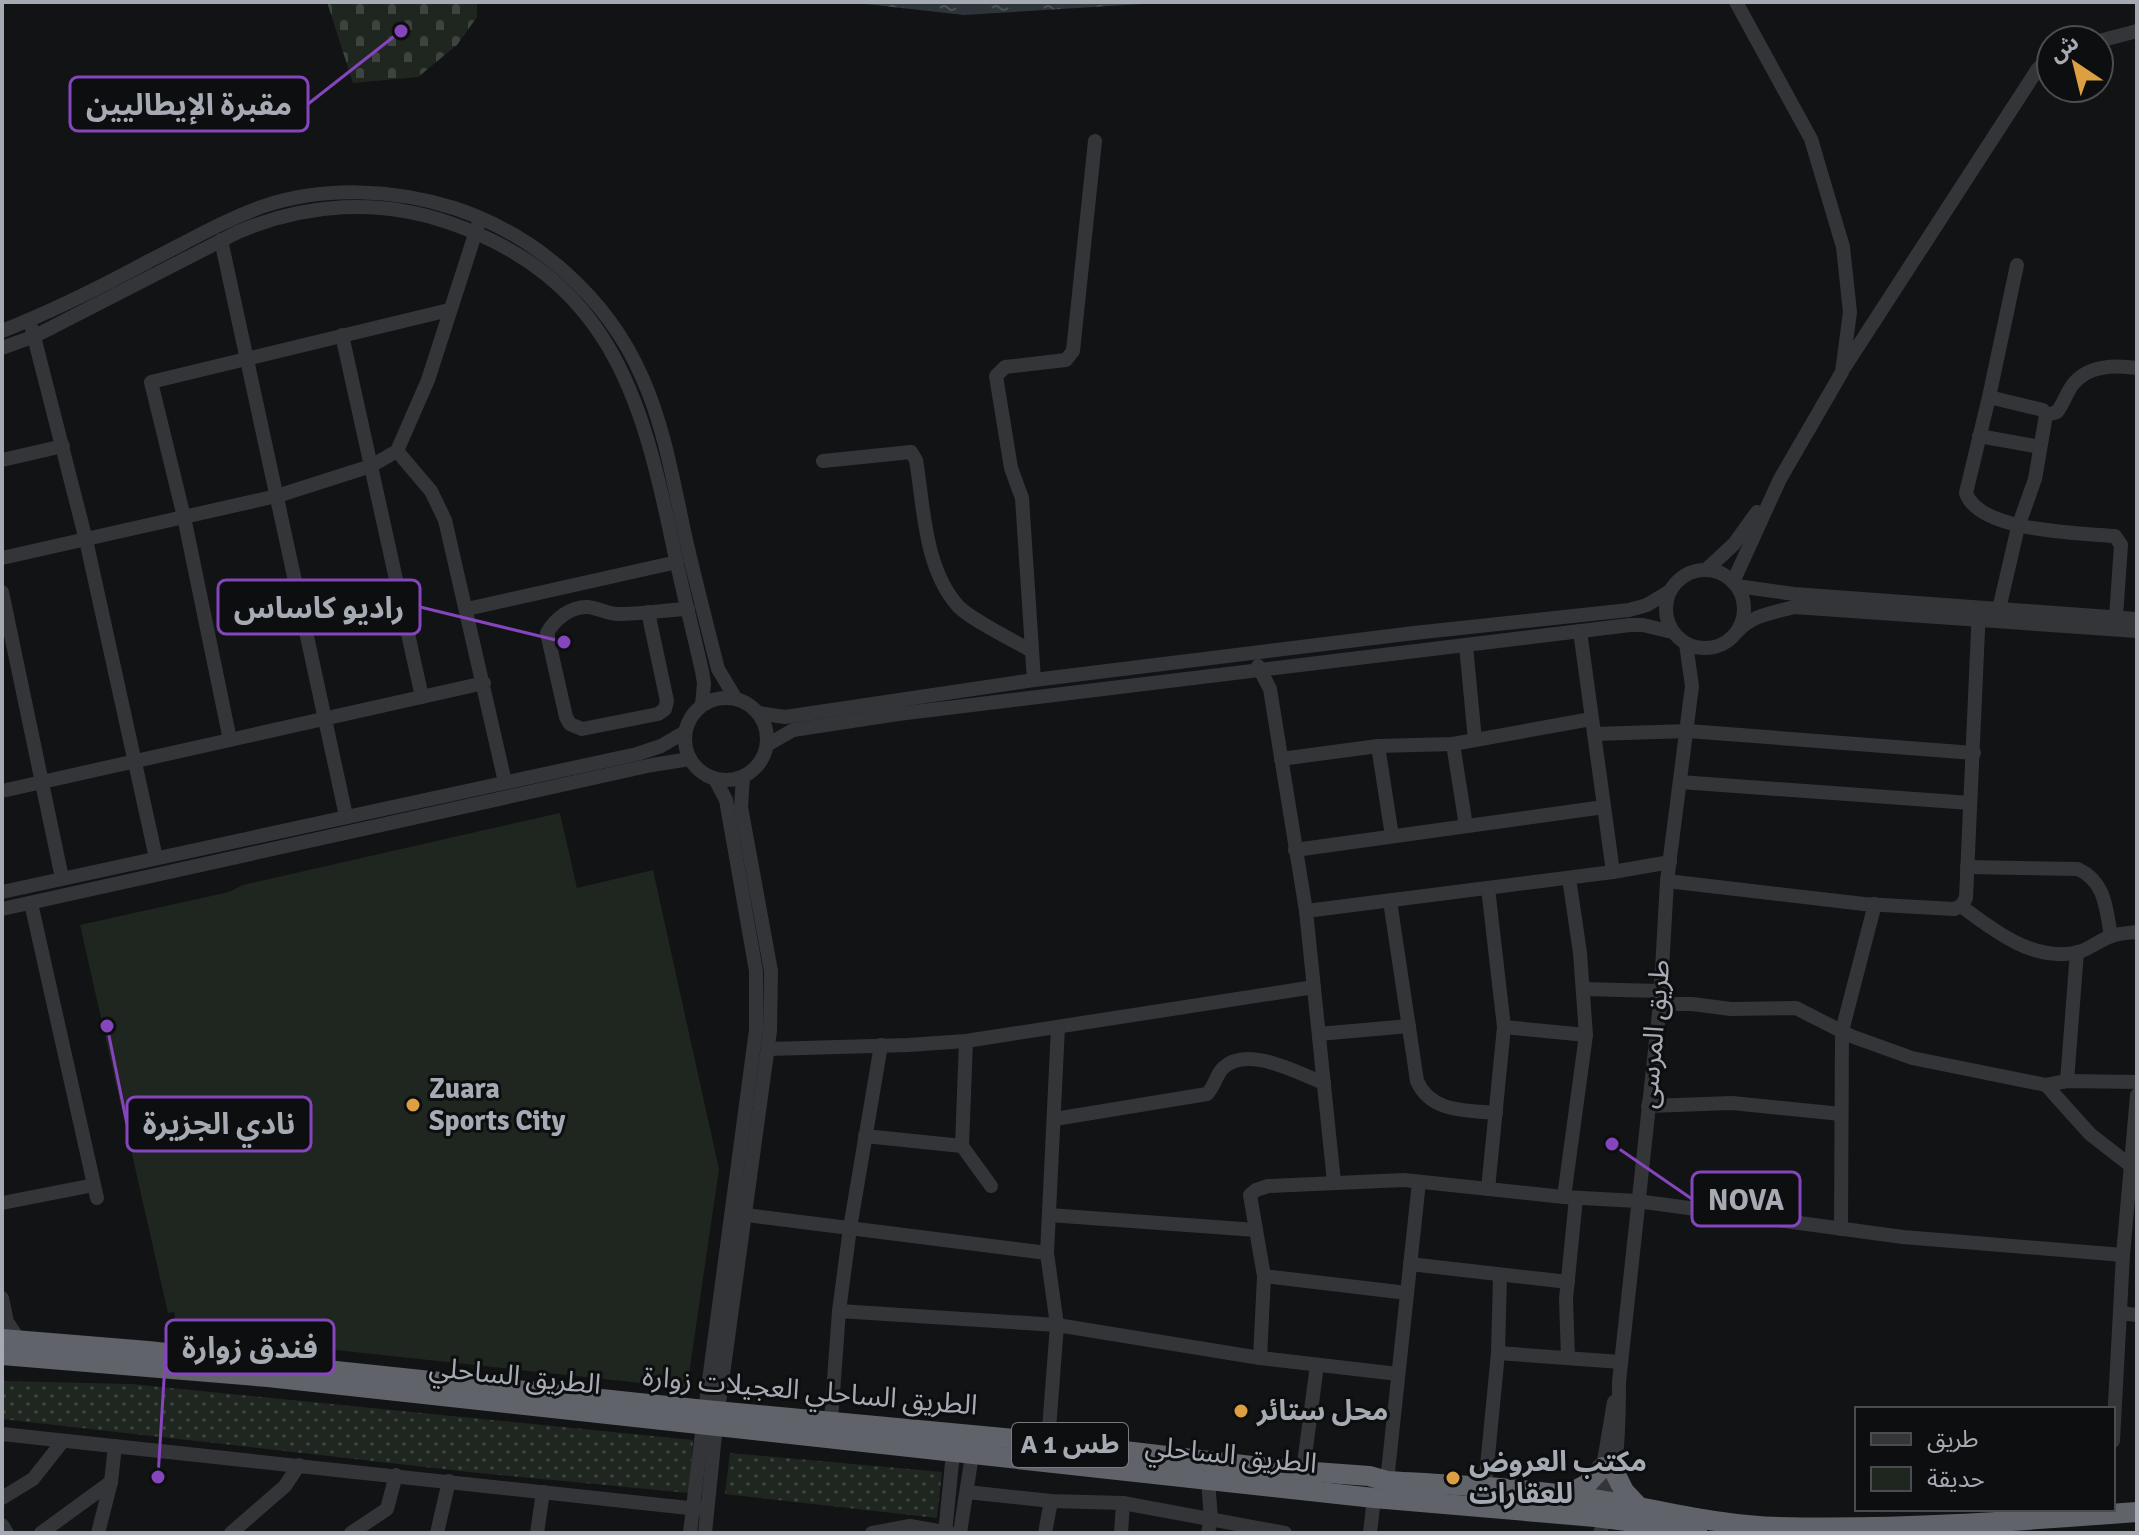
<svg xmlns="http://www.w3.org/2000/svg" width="2139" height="1535" font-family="Signika,'Noto Sans Arabic',sans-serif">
<defs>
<pattern id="cemetery-stones" width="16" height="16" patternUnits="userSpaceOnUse" patternTransform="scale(2)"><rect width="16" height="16" fill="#1f2620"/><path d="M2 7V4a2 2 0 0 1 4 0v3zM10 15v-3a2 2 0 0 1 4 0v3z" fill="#3d433e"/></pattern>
<pattern id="garden-dots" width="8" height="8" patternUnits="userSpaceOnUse" patternTransform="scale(2)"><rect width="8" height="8" fill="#1f2620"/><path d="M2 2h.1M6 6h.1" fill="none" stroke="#3d433e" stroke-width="1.8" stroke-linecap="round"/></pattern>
<pattern id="water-ripples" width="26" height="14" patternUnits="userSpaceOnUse" patternTransform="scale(2)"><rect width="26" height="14" fill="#2d353b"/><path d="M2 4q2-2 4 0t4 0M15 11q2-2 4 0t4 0" fill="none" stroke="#485055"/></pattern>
</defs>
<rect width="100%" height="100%" fill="#121314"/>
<!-- cemetery -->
<polygon fill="url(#cemetery-stones)" points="327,2 477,2 477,17 457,45 418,77 353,83"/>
<!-- park -->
<polygon fill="#1f2620" points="560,813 577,888 653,870 719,1169 687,1388 197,1335 180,1341 174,1312 168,1313 80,925 229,892 243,885"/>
<!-- garden -->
<g fill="url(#garden-dots)">
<polygon points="2,1381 131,1384 693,1440 689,1493 469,1472 2,1419"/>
<polygon points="730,1453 942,1472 937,1518 725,1494"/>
</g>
<!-- water -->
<polygon fill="url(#water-ripples)" points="848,2 1175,2 964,15"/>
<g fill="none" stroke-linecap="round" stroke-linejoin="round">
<!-- minor -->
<g stroke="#343538" stroke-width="14">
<polyline points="2099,41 2137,31"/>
<polyline points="221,240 346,816"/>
<polyline points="32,329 86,540 156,858"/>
<path d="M2,331c51,-20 99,-44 147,-70 38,-19 75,-41 115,-55 60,-20 130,-17 190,2 82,27 153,89 188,169 23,51 32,109 44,163 10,43 21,86 32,129l18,30"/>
<polyline points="342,335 422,697"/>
<path d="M2,348l33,-12 203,-104c68,-29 142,-34 212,-9 157,55 191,169 222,318 9,43 20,86 30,130l2,12 -2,22"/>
<polyline points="1844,368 2037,70 2051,55"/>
<polyline points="1989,397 2017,265"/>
<path d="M2046,415l11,-3c7,-9 10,-21 17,-29 15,-18 43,-18 63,-15"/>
<polyline points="1979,436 2040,447"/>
<polyline points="397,451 431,491 445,520 505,782"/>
<polyline points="2,460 63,446"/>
<path d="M823,461l88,-9 5,8c8,47 8,108 42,146 12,13 56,35 74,45"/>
<polyline points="2,558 277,496 371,466 397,451 428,380 478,225"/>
<circle cx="1705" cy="609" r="39"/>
<polyline points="1706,570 1734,544 1757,512"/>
<polyline points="1733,582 1780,479 1842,372 1850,312 1843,247 1811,139 1736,2"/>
<polyline points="1737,586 1794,594 2137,619"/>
<polyline points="2,592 62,878"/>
<polyline points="467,609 677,562"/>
<path d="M1999,609l19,-82 17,-48 11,-64 -3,-5 -54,-13 -23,96c13,39 114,40 149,43l6,9 -5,72"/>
<path d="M648,612l19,89 -2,8 -7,5 -76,15 -12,-5 -4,-7 -19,-84c8,-14 24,-27 41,-26 10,1 20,7 30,7 23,0 47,-4 70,-5"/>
<polyline points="1580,631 1613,872"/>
<path d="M1738,631c14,-16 35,-18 56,-24l343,24"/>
<polyline points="1466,646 1475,740"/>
<polyline points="1258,666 1270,689 1306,911 1334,1182"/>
<polyline points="1034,680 1022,498 1011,468 996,376 1005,367 1066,360 1073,351 1095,141"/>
<circle cx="726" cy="739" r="41"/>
<polyline points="758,713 785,717 1034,680 1414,633 1629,610 1647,605 1670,591"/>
<polyline points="1594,734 1688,731 1974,753"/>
<polyline points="230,740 184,517 151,382 449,310"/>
<polyline points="1453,744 1466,826"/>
<polyline points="767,745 793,730 898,714 1630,625 1643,625 1672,632"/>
<polyline points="1378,746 1392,836"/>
<polyline points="1281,759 1378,746 1453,744 1591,719"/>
<polyline points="1680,782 1970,803"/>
<polyline points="2,791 484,683"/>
<polyline points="1295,850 1604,807"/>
<path d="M1967,867l111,2c28,13 28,40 33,67"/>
<polyline points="1667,881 1864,904 1954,909 1961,906 1966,898 1979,608"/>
<polyline points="2,892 637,754 661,746 685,732"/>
<path d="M1390,901l27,180c14,32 49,29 79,32"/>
<polyline points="31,903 97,1198"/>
<path d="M1961,906c33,25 74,57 118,46 12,-4 22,-13 33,-16 8,-3 17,-3 25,-4"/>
<polyline points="2,909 652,765 690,759"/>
<polyline points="1306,911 1613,872 1670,862"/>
<polyline points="1583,989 1660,991"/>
<polyline points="1660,1004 1692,1004 1731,1009 1796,1008 1851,1036 1912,1058 2046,1085 2067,1081 2137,1082"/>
<polyline points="1504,1027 1586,1035"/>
<polyline points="1319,1034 1409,1026"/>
<polyline points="768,1049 908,1045 966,1041 1314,987"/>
<polyline points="2067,1081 2077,952"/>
<polyline points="2046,1085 2090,1134 2131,1166 2137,1167"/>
<polyline points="1648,1106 1732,1103 1841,1114"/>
<path d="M1055,1119l152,-25c8,-8 9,-19 16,-26 24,-24 76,6 101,15"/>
<polyline points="865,1136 962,1146 991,1186"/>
<polyline points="962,1146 966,1041"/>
<polyline points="1488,1189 1504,1027 1488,888"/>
<polyline points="1564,1197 1586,1035 1580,953 1569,878"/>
<polyline points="2,1203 94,1185"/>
<polyline points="738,1214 1047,1253"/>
<polyline points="1049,1215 1256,1230"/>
<polyline points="1841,1229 1842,1031 1875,904"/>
<polyline points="2123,1255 2137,1095"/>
<polyline points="1410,1264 1568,1282"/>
<polyline points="1264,1276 1407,1293"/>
<polyline points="2,1298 7,1322 14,1332"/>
<polyline points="839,1311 1057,1325 1260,1358 1398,1374"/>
<polyline points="2120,1313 2137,1315"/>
<polyline points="1498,1353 1621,1362"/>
<polyline points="1260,1358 1264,1276 1250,1195 1256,1190 1268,1186 1404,1180 1564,1197 1637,1201 1903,1237 2123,1255 2113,1441"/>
<polyline points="1568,1358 1566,1299 1576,1198"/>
<polyline points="705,1410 756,1030 756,971 726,800 715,779"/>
<polyline points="718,1411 770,1031 771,971 741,807 743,777"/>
<polyline points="831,1420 839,1311 850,1228 881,1045"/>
<polyline points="2,1434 707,1510"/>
<polyline points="1048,1442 1057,1325 1047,1253 1058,1027"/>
<polyline points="1303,1471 1317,1365"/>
<polyline points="1387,1481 1419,1182"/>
<polyline points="1485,1487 1498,1353 1500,1276"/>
<polyline points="967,1492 1051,1501 1123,1503 1285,1533"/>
<polyline points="2,1498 33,1479 63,1441"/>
<polyline points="1596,1508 1614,1402"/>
<polyline points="2,1525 7,1533"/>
<polyline points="41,1533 111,1482"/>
<polyline points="98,1533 111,1482 115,1446"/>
<polyline points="231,1533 285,1486 299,1465"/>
<polyline points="351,1533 387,1509 396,1475"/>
<polyline points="437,1533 449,1481"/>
<polyline points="537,1533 543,1492"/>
<polyline points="690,1533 703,1424"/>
<polyline points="705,1533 716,1425"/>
<polyline points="872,1533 910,1526 950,1533"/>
<polyline points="945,1533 953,1453"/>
<polyline points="960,1533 972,1455"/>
<polyline points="1045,1533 1051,1501"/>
<polyline points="1121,1533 1123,1503"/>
<polyline points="1208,1533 1211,1518 1208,1481"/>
<polyline points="1370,1533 1374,1498"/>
<path d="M1600,1533c17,-49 19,-99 19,-151l41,-378 7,-123 25,-195 -6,-42"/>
</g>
<!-- highway -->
<g stroke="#606369" stroke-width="20">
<path d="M2,1339l146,12 557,59 343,32 239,28 82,6 18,5c69,4 138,7 206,18 62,9 123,27 186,28 119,3 239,-6 358,-15"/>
<polyline points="2,1355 268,1377 1374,1498 1595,1517 1697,1530"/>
<polyline points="1615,1473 1624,1491 1640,1508"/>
<polyline points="1566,1495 1587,1484 1603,1467"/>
</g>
</g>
<!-- markers -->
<g fill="#dca042" stroke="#0d0e0f" stroke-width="3">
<circle cx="413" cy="1105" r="8"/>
<circle cx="1241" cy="1411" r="8"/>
<circle cx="1453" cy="1478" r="8"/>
</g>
<g text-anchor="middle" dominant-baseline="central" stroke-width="6" stroke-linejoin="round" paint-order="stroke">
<!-- shield labels -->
<rect fill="#0d0e0f" stroke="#787b82" stroke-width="2" x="1012" y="1423" width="116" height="44" rx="6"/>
<g font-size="26" font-weight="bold" fill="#a6aab3">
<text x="1070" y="1445">A 1 طس</text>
</g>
<!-- street labels -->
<g font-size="28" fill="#a6aab3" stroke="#0d0e0f">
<text transform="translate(1654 1034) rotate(-85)">طريق المرسى</text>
<text transform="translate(515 1376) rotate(6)">الطريق الساحلي</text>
<text transform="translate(810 1391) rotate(5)">الطريق الساحلي العجيلات زوارة</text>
<text transform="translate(1231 1455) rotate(6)">الطريق الساحلي</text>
</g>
<!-- poi labels -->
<g font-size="28" font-weight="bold" fill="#a6aab3" stroke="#0d0e0f" text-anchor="start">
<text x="429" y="1089">Zuara<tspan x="429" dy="32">Sports City</tspan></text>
<text x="1257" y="1411">محل ستائر</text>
<text x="1469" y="1462">مكتب العروض<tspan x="1469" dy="32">للعقارات</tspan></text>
</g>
</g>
<!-- callouts -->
<path fill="none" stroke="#8445bd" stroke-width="3" d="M401 31L308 104M564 642L420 607M107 1026L127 1124M1612 1144L1692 1199M158 1477L166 1347"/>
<g fill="#8445bd" stroke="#0d0e0f" stroke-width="3">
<circle cx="401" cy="31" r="8"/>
<circle cx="564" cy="642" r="8"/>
<circle cx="107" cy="1026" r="8"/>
<circle cx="1612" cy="1144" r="8"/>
<circle cx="158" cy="1477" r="8"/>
</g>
<g fill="#0d0e0f" stroke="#8445bd" stroke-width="3">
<rect x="70" y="77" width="238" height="54" rx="8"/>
<rect x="218" y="580" width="202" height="54" rx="8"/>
<rect x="127" y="1097" width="184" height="54" rx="8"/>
<rect x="1692" y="1172" width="108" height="54" rx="8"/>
<rect x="166" y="1320" width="168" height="54" rx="8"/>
</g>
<g font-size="30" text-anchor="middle" font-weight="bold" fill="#a6aab3">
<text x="189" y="115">مقبرة الإيطاليين</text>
<text x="319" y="618">راديو كاساس</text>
<text x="219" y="1134">نادي الجزيرة</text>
<text x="1746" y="1210">NOVA</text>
<text x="250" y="1358">فندق زوارة</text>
</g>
<!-- border -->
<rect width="2139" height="1535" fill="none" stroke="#a6aab3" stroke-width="8"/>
<!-- legend -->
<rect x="1855" y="1407" width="260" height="104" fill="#0d0e0f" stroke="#4a4c51" stroke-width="2"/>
<rect x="1871" y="1433" width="40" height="12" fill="#343538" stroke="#4a4c51" stroke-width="2"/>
<text x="1927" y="1447" font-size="24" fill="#a6aab3">طريق</text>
<rect x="1871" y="1467" width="40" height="24" fill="#1f2620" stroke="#4a4c51" stroke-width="2"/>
<text x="1927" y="1487" font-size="24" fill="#a6aab3">حديقة</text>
<!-- north arrow -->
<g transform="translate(2075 64) rotate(325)"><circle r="38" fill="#0d0e0f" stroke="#4a4c51" stroke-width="2"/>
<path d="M0-6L14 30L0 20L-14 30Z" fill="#dca042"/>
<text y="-12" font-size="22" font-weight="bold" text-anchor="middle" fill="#a6aab3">ش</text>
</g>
</svg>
